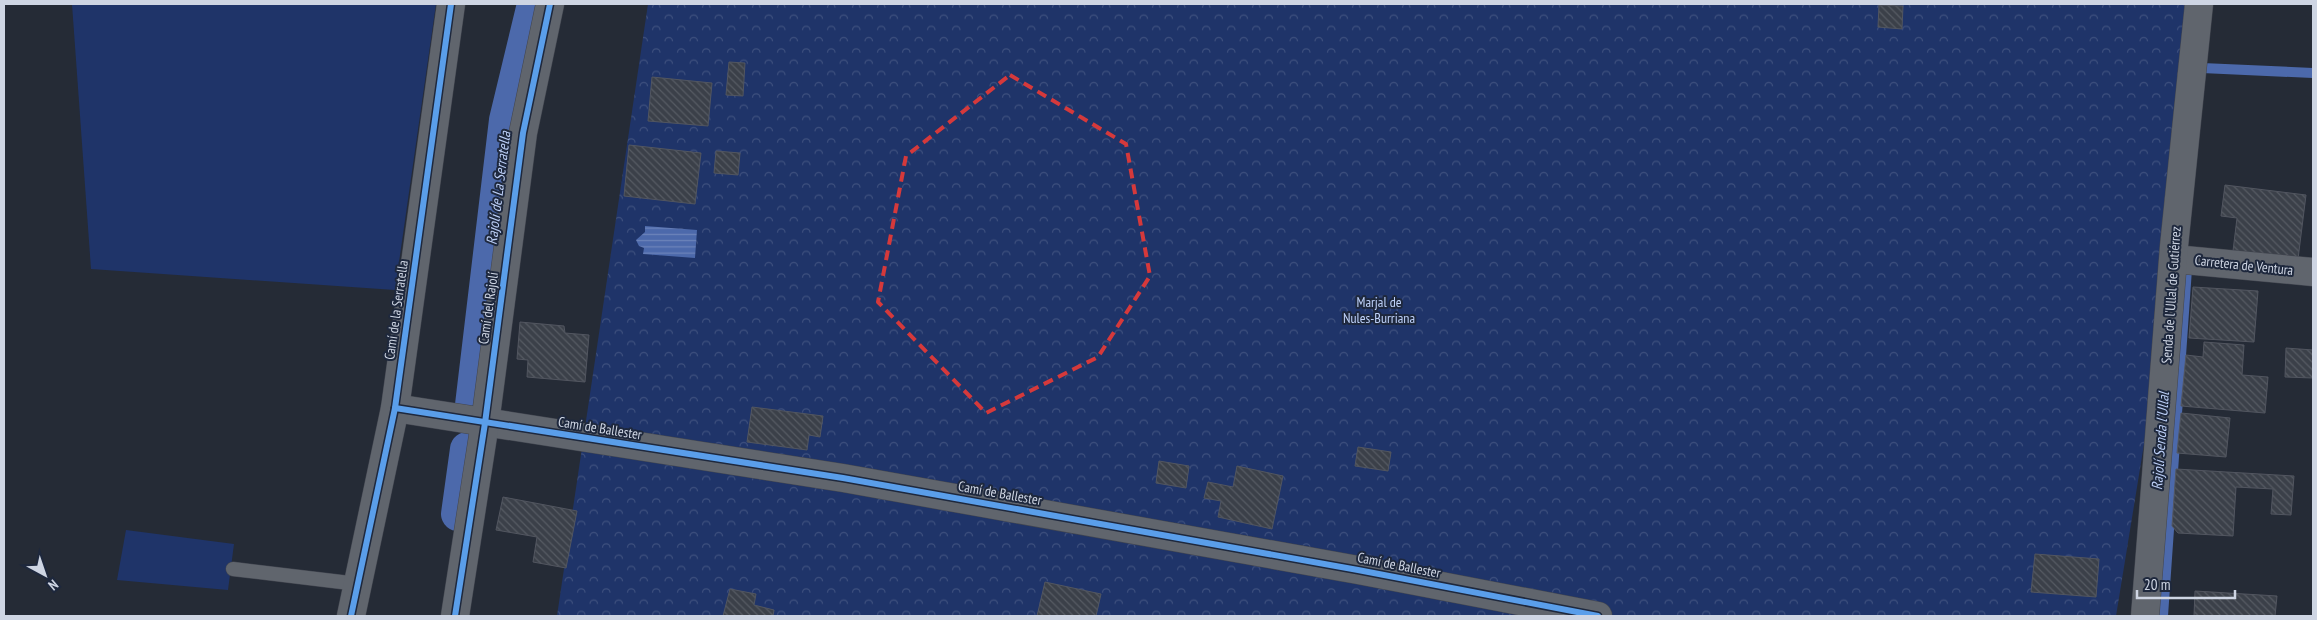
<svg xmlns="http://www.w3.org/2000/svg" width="2317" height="620" font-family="'PT Sans Narrow',sans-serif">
<defs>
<pattern id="forest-crowns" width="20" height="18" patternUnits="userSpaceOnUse" patternTransform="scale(1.25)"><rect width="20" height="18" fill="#1f3469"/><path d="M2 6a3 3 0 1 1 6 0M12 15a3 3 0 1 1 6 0" fill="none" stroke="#3e507e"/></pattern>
<pattern id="water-rules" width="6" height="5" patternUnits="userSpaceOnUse" patternTransform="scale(1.25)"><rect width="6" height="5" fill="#4c69ab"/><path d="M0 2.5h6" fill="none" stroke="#6d84ba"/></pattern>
<pattern id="building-back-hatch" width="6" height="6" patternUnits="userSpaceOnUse" patternTransform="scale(1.25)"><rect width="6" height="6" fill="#3b4049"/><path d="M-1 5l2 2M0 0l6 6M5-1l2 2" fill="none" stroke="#565b63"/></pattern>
</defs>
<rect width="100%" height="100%" fill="#252b36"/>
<!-- green -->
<g fill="#1f3469">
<polygon points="72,4 436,4 395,290 91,269"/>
<polygon points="126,530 234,544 228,590 117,580"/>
</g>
<!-- forest -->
<polygon fill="url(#forest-crowns)" points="648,4 2200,4 2174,260 2116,616 557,616"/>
<!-- water -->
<polygon fill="url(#water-rules)" points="645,226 697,230 695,258 643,254 644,248 639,246 636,240 645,232"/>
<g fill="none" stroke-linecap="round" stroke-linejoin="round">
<!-- stream -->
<g stroke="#4c69ab" stroke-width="10">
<polyline points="2202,68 2313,73"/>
<polyline points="2163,616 2187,269"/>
</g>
<!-- canal -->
<g stroke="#4c69ab" stroke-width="34">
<polyline points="472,405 506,120 534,4"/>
<polyline points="458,514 467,449"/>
</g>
</g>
<!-- building -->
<g fill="url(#building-back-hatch)" stroke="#525660">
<polygon points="1879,5 1903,6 1902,29 1878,27"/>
<polygon points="729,62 745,63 743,96 726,95"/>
<polygon points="652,77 712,83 708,126 648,121"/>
<polygon points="629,145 701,153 695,204 624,196"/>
<polygon points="716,151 740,153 738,175 714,173"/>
<polygon points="2225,185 2306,195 2298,259 2233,251 2237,218 2221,216"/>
<polygon points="2193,287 2258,291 2254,342 2189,338"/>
<polygon points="520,322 564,326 565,333 589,335 585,382 527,377 528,360 517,359"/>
<polygon points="2204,342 2244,345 2242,375 2268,377 2265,413 2181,406 2186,355 2203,357"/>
<polygon points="2286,348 2313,350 2313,378 2285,377"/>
<polygon points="752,407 823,416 820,437 809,435 807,450 747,442"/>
<polygon points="2181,413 2230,418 2226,457 2177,453"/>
<polygon points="1358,447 1391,452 1388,471 1355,466"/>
<polygon points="1159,461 1189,466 1186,488 1156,483"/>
<polygon points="1237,466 1283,476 1272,529 1218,517 1221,501 1204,498 1208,482 1233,487"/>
<polygon points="2176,469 2294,476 2291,515 2271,514 2273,489 2236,487 2233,536 2178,533 2172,526"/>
<polygon points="503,497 577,511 566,568 533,562 537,537 496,530"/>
<polygon points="2035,554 2099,559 2096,597 2031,592"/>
<polygon points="1045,582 1101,594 1096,616 1037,616"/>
<polygon points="730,589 756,594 754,605 774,610 773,616 723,616"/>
<polygon points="2195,591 2277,596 2275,616 2194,616"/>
</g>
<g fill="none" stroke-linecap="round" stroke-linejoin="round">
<!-- service casing -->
<g stroke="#424650" stroke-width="15">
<polyline id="service" points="233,569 358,584"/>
</g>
<!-- minor casing -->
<g stroke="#424650" stroke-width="29">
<g id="minor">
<polyline points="2174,259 2313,272"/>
<polyline points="395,408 843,478 1358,570 1598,616"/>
<polyline points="351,616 395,408 451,4"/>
<polyline points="455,616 485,423 523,133 550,4"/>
<polyline points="2145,616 2174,246 2199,4"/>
</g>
</g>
<!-- service -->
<use href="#service" stroke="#60656d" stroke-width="14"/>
<!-- minor -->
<use href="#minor" stroke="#60656d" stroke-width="28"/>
<!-- cycleway casing -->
<g stroke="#1e283d" stroke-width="9">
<g id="cycleway">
<polyline points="395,408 843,478 1358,570 1598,616"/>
<polyline points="351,616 395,408 451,4"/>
<polyline points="455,616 485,423 523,133 550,4"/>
</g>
</g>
<!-- cycleway -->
<use href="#cycleway" stroke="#5a9eea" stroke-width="6"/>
</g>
<!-- marked area -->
<path fill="none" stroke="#d5393b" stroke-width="4" stroke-dasharray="10 6" stroke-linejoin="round" d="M1010,75l116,69 24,132 -52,81 -112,56 -108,-111 28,-146z"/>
<g text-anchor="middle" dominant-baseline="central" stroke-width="4" stroke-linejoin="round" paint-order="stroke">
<!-- street labels -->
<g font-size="14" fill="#ced5e3" stroke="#1e283d">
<text transform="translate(2244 265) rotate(6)">Carretera de Ventura</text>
<text transform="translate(2171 295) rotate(-86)">Senda de l'Ullal de Gutiérrez</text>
<text transform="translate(488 308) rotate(-82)">Camí del Rajolí</text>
<text transform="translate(396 310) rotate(-82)">Camí de la Serratella</text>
<text transform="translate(600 428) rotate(9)">Camí de Ballester</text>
<text transform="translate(1000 493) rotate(10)">Camí de Ballester</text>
<text transform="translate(1399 565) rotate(11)">Camí de Ballester</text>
</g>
<!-- park labels -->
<g font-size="14" fill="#bfd2fa" stroke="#1e283d">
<text x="1379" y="302">Marjal de<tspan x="1379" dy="16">Nules-Burriana</tspan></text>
</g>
<!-- water labels -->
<g font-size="15" font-style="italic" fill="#bccff7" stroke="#1e283d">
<text transform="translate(498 188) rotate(-83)">Rajolí de La Serratella</text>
<text transform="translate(2160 441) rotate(-86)">Rajolí Senda l'Ullal</text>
</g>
</g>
<!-- border -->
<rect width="2317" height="620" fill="none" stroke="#ced5e3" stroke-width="10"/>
<!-- north arrow -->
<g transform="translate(45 575) rotate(140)" stroke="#1e283d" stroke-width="4" paint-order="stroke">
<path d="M0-4L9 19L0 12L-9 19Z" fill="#ced5e3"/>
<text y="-8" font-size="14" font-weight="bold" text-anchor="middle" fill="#ced5e3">N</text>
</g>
<!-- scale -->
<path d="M2137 590v8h98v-8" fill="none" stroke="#ced5e3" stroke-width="2.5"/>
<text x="2144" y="590" font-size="15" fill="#ced5e3" stroke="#1e283d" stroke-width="4" paint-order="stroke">20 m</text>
</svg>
